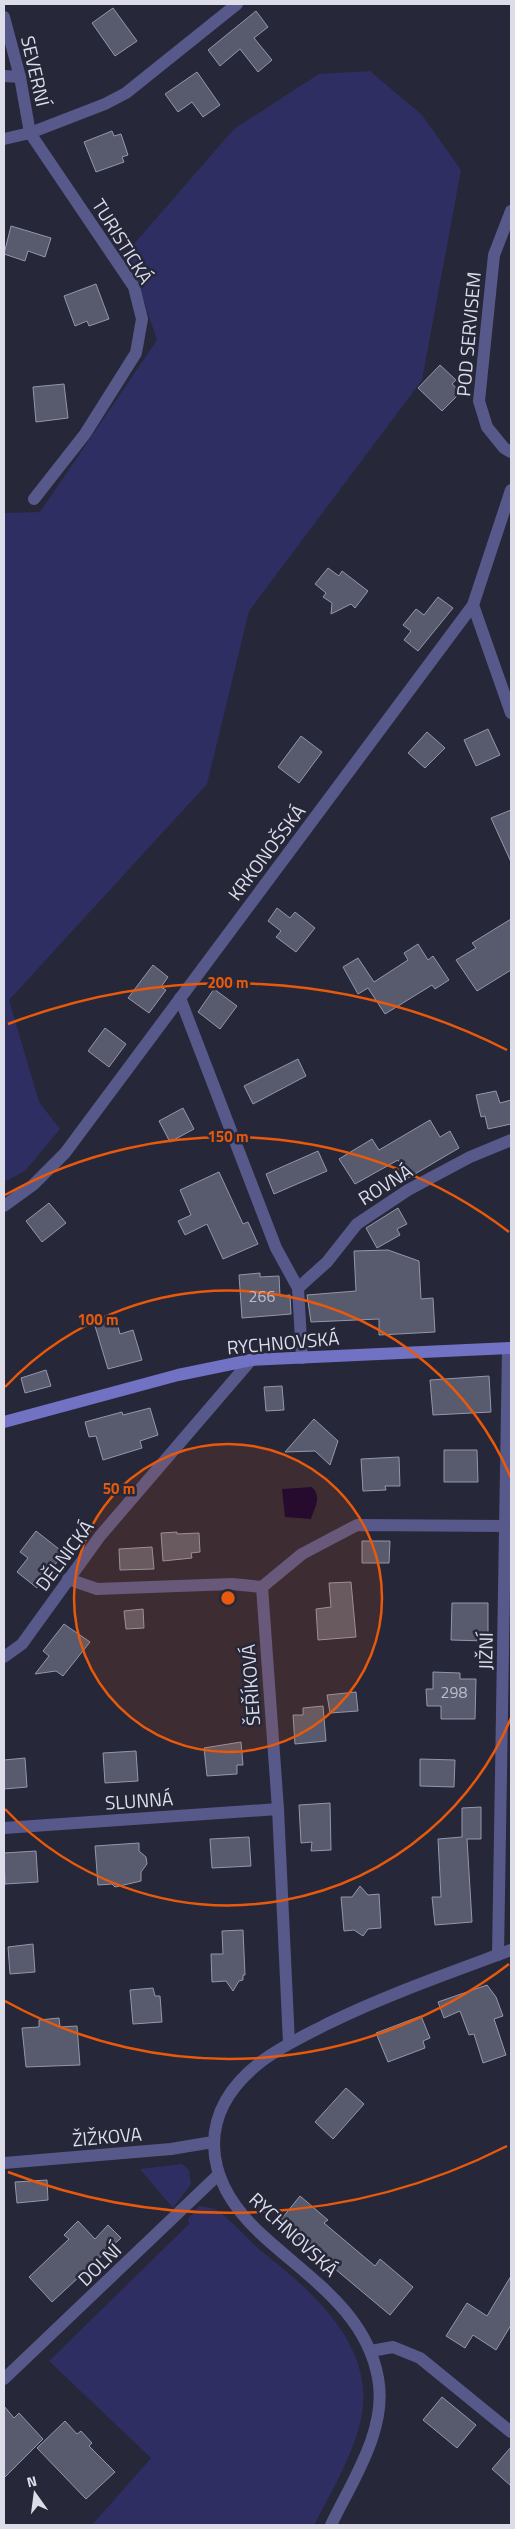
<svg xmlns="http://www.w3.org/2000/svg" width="515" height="2529" font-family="'Titillium Web',sans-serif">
<rect width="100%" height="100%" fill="#262738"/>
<!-- green -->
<g fill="#2f2e62">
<polygon points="370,71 422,115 461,170 422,380 249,611 207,784 9,1000 39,1102 60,1129 25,1171 4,1182 4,513 40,512 157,340 127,252 234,129 319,74"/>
<polygon points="182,2164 189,2170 191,2184 173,2208 140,2169"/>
<path d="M199,2206c5,1 11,1 15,3 10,3 39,36 51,45 47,37 104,87 98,153 -4,38 -31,84 -49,118h-222l59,-67 -102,-97 140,-137 -1,-5z"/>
</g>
<!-- water -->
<path fill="#0c0135" d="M312,1487c10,10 3,20 -1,32l-26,-2 -3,-28z"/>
<!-- building -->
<g fill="#585a6d" stroke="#9496ac">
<polygon points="113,8 137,41 115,56 92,23"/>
<polygon points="256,11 268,27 254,38 272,60 258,72 240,49 220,66 208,50"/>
<polygon points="197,72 220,105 203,117 192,102 178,112 165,94"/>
<polygon points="112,131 114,136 121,134 128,155 122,157 124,162 96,172 84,142"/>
<polygon points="11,226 51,238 45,257 28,251 25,261 4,254"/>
<polygon points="96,284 109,319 89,326 87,321 75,326 64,296"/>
<polygon points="440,365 456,380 452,384 461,392 442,411 418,388"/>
<polygon points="64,384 68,418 36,422 33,387"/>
<polygon points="328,568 339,576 342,571 368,591 355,608 351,604 331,614 332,603 323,597 326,593 315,584"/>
<polygon points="438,597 453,608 418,651 404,640 411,631 403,625 416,609 424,615"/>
<polygon points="488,729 500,755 476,766 464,740"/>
<polygon points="427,732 445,748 425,768 408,753"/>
<polygon points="301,736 322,752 299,783 278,767"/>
<polygon points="511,810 511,862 491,818"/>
<polygon points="277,908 290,918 295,912 315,928 296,952 276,937 281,931 268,921"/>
<polygon points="511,919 511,970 477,991 456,960 476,948 472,943"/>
<polygon points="418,944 428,960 433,956 449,980 435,989 432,985 385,1014 368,988 358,994 343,967 358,958 374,982 408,960 404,953"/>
<polygon points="153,965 168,977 161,987 166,990 149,1013 128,998"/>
<polygon points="214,989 237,1006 220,1029 198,1012"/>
<polygon points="105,1028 126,1044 109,1067 88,1051"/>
<polygon points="298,1059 306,1076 253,1104 244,1086"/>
<polygon points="496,1091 500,1103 511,1100 511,1124 488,1129 485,1116 481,1117 476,1095"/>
<polygon points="183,1108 194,1129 170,1142 159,1121"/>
<polygon points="430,1120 440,1137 450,1131 459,1148 408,1178 398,1160 355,1184 339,1159 372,1139 379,1150"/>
<polygon points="318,1151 327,1171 274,1194 266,1174"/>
<polygon points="219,1172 243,1224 248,1222 258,1244 223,1259 207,1224 185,1235 178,1221 191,1215 180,1190"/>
<polygon points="49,1203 66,1223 42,1242 26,1221"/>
<polygon points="398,1208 407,1224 397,1229 400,1235 377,1248 366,1228"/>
<polygon points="388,1250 419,1261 421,1299 433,1298 435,1332 379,1335 379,1319 311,1322 307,1295 356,1291 354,1251"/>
<polygon points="260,1273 260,1277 279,1276 280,1296 290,1295 291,1314 242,1318 239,1275"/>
<polygon points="116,1319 120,1334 133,1330 142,1360 108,1369 95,1326"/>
<polygon points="46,1370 51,1386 25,1393 21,1378"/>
<polygon points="489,1376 491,1412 433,1415 430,1380"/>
<polygon points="282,1386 284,1410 266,1411 264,1387"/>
<polygon points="150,1408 158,1435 140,1441 142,1448 103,1460 96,1436 89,1437 85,1422 122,1412 123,1415"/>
<polygon points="314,1419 338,1441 330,1465 315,1451 285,1452"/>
<polygon points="444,1450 477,1450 478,1482 444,1482"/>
<polygon points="399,1457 400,1486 385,1486 386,1490 363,1491 361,1459"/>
<polygon points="36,1531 64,1553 37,1588 17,1572 28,1558 20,1552"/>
<polygon points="177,1532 177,1534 199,1533 200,1552 191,1553 192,1558 163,1561 161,1533"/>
<polygon points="362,1541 390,1541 389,1563 362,1563"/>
<polygon points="152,1547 154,1569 120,1570 119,1549"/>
<polygon points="351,1582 356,1637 318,1640 316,1609 331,1607 329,1583"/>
<polygon points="452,1603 488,1603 488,1641 451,1640"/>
<polygon points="143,1609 144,1628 126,1629 124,1611"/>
<polygon points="64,1624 90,1642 63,1676 56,1671 35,1674 49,1656 43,1651"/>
<polygon points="433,1672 460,1673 460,1679 476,1679 475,1719 441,1719 441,1706 427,1706 426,1689 433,1689"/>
<polygon points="356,1692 358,1711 330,1713 327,1695"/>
<polygon points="323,1706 326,1741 295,1744 293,1715 303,1715 303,1708"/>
<polygon points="241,1742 243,1765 237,1765 237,1774 207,1776 204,1748"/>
<polygon points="136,1751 138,1781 105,1783 103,1753"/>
<polygon points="25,1758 27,1787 4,1789 4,1760"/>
<polygon points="420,1759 455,1760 454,1787 420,1786"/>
<polygon points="330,1803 331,1850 311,1851 312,1842 301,1843 299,1805"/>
<polygon points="481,1807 481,1839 467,1839 472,1922 435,1925 432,1897 441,1897 438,1839 462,1837 462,1808"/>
<polygon points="249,1837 251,1866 212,1868 210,1839"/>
<polygon points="139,1843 139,1851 146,1857 147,1864 141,1872 141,1881 115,1887 112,1884 98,1885 95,1846"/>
<polygon points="36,1851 38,1882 5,1884 4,1853"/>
<polygon points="360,1886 368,1895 379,1894 381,1928 368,1929 363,1936 354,1930 344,1931 341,1897 352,1897"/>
<polygon points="243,1930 245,1975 243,1975 243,1980 239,1981 233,1991 226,1981 212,1982 211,1954 223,1954 222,1931"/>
<polygon points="33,1944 35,1972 10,1974 8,1947"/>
<polygon points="487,1985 496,1997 503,2016 494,2019 506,2055 483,2063 474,2034 469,2035 460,2011 444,2018 438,2002"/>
<polygon points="153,1988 155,1996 160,1996 162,2022 133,2024 130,1990"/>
<polygon points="421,2016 430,2038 423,2041 425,2048 388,2062 376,2033"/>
<polygon points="59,2018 60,2027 77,2026 80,2065 26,2067 22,2028 39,2027 39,2020"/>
<polygon points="346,2088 364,2104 333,2139 315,2122"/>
<polygon points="47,2180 48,2200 17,2203 15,2182"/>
<polygon points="300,2196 328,2220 324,2223 375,2266 380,2259 413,2287 390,2315 279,2222"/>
<polygon points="78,2221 95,2239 108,2225 121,2238 52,2302 29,2277 69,2239 64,2235"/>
<polygon points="511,2276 511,2325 496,2350 473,2335 465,2348 446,2336 467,2303 487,2316"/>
<polygon points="442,2397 476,2425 457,2448 423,2420"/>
<polygon points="4,2406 14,2418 19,2413 43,2439 4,2478"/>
<polygon points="65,2421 77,2434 81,2431 92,2443 89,2446 115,2472 86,2499 37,2448"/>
<polygon points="511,2447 511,2486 492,2469"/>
</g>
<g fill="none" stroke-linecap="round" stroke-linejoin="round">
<!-- minor -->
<g stroke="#57598b" stroke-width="12">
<polyline points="4,17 20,77 30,133 134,287 142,319 136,353 85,434 34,499"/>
<polyline points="4,76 20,77"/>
<polyline points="4,139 30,133 105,104 126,93 237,4"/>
<polyline points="511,211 494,255 479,401 487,427 504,448 511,452"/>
<polyline points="473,605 511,713"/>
<polyline points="180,998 276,1248 298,1288 302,1358"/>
<polyline points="298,1288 327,1262 357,1224 408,1190 470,1157 511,1140"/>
<polyline points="68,1579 97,1589 232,1584 262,1587"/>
<polyline points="4,1657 22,1644 100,1536 251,1360"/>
<polyline points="4,1828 278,1809"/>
<polyline points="498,1955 508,1348"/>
<polyline points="289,2043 278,1809 262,1587 302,1554 357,1525 506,1526"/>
<polyline points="4,2163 171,2149 213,2142"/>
<polyline points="371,2351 393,2347 420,2358 511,2432"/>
<polyline points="4,2379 218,2175"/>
</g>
<!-- tertiary -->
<g stroke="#57598b" stroke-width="12">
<polyline points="4,1206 33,1185 65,1153 473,605 511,490"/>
<path d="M331,2525c21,-44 57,-96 47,-147 -12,-67 -72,-102 -118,-145 -58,-54 -65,-121 2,-172 20,-15 42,-25 65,-37 59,-29 122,-51 184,-74"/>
</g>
<!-- secondary -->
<polyline stroke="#7172c3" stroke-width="12" points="4,1422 178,1375 251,1360 511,1348"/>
</g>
<!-- distance rings -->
<circle cx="228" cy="1598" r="154" fill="#e8590c" fill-opacity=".12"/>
<g fill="none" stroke="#e8590c" stroke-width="2.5">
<circle cx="228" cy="1598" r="154"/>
<path d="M511 1718A307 307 0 0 1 5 1809M5 1387A307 307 0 0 1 511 1478"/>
<path d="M509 1964A461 461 0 0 1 5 2001M5 1195A461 461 0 0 1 509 1232"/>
<path d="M507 2146A615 615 0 0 1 8 2172M8 1024A615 615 0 0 1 507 1050"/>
</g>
<g text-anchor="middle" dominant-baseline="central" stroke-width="5" stroke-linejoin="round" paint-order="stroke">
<!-- number labels -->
<g font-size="16" fill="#bbbcca">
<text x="262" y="1296">266</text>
<text x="454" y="1692">298</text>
</g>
<!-- street labels -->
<g font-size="19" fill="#dcdde9" stroke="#262738">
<text transform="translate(36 71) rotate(77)">SEVERNÍ</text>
<text transform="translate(123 241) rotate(58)">TURISTICKÁ</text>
<text transform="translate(468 334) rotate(-85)">POD SERVISEM</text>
<text transform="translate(266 852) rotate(-53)">KRKONOŠSKÁ</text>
<text transform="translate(385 1184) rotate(-32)">ROVNÁ</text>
<text transform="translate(283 1342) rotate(-5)">RYCHNOVSKÁ</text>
<text transform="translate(64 1555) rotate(-53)">DĚLNICKÁ</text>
<text transform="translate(485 1651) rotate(-89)">JIŽNÍ</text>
<text transform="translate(250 1685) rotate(-94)">ŠEŘÍKOVÁ</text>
<text transform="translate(139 1800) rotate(-4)">SLUNNÁ</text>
<text transform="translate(107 2136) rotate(-5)">ŽIŽKOVA</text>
<text transform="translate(294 2234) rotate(43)">RYCHNOVSKÁ</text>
<text transform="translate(99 2264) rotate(-44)">DOLNÍ</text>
</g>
</g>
<circle cx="228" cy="1598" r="8" fill="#e8590c" stroke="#262738" stroke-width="2.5"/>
<g font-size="15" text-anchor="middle" font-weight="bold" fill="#e8590c" stroke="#262738" stroke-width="5" stroke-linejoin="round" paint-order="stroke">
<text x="228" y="988">200 m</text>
<text x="228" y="1142">150 m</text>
<text x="98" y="1325">100 m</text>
<text x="119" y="1494">50 m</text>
</g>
<!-- border -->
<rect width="515" height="2529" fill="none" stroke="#dcdde9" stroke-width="10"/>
<!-- north arrow -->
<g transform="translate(35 2494) rotate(346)" stroke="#262738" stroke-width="4" paint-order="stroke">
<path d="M0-4L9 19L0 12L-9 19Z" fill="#dcdde9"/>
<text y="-8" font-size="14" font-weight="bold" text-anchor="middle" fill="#dcdde9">N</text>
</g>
</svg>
